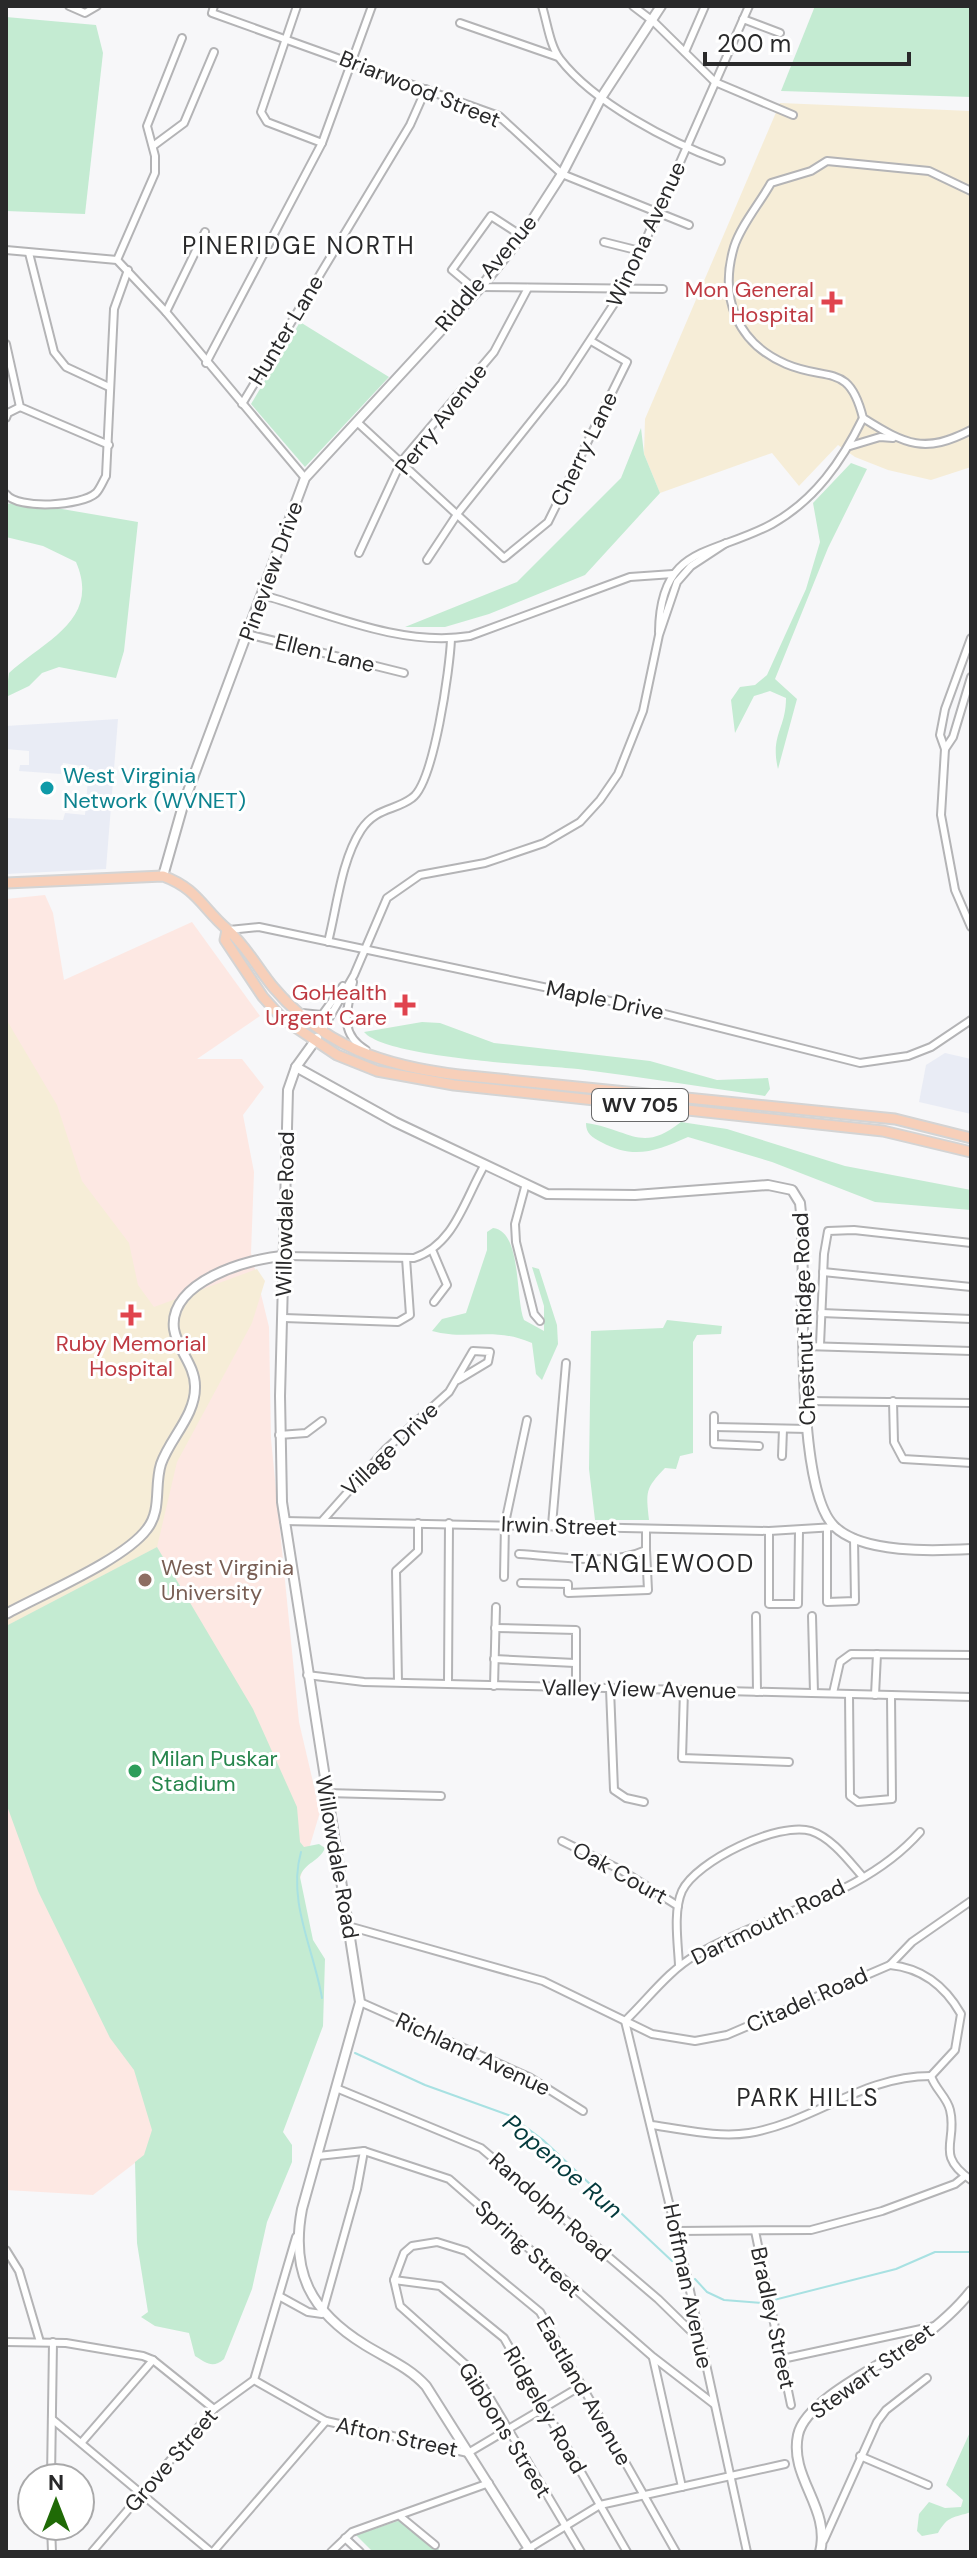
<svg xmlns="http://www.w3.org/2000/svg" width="977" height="2558" font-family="'DM Sans',sans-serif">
<rect width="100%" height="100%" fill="#f7f7f9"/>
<!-- built -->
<g fill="#e9ecf5">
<polygon points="118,719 106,869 6,874 6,812 7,818 63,820 65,813 85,815 89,767 63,763 61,774 19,771 20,765 29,765 29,751 6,749 6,726"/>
<polygon points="945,1053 971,1059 971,1114 919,1102 926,1065"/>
</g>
<!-- education -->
<polygon fill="#fde8e3" points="45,895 53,913 64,980 192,922 260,1016 197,1059 242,1059 264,1087 243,1115 254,1172 251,1253 269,1327 271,1439 299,1722 320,1812 287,1922 144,2156 93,2195 6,2190 6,899"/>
<!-- medical -->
<g fill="#f6edd7">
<polygon points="780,103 971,111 971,467 931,480 888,470 855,457 838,445 799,486 772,453 660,493 644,454 645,419"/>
<polygon points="6,1019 57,1105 82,1181 129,1243 138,1285 154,1307 257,1269 265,1281 252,1323 177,1462 157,1547 6,1626"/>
</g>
<!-- green -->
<g fill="#c4ebd2">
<polygon points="815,6 971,6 971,97 781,91"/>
<polygon points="6,17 96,25 103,53 85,214 6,211"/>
<polygon points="300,322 389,377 305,467 251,404"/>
<polygon points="641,428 644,454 660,493 585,575 489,614 445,627 405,627 517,582 621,478"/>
<path d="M851,463l16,6 -39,79 -53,131 22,20 -19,70c-8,-34 8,-40 8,-71l-16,-7 -16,5 -19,37 -4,-33 9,-13 15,-2 12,-10 39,-86 14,-47 -7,-39z"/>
<path d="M21,502l117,20 -14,129 -8,27 -57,-11 -17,6 -13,13 -23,11 3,-24c36,-33 92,-53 67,-111l-33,-16 -37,-9v-33z"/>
<path d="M422,1022l18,1 54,20 156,18 67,19 51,-2 2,11 -5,7c-62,-9 -125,-19 -187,-27 -40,-4 -192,-11 -214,-37z"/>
<path d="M681,1122l46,7 118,37 126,24v20l-96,-8 -103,-40 -84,-25c-32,14 -54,23 -87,5 -9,-5 -15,-8 -15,-19 44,6 55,31 95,-1z"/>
<path d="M493,1228c29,3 22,70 31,92l20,11v-25l-12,-39 7,2 18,56 1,19 -16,36 -6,-6 -4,-31c-40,-17 -62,-2 -100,-12l10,-12 24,-6 21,-63v-18z"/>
<path d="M667,1320l55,6 -1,8 -24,1 -4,7v111l-13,3 -4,13 -11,-1c-20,21 -19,23 -16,52h-54l-6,-51 2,-138 72,-3z"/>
<path d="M157,1547l96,162 44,98 3,35 4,5 15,-3 6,4c-5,13 -21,15 -25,29l13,63 12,19 -2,67 -40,106 9,13v17l-25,60 -15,67 -28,70c-11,10 -18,4 -29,-3l-6,-23 -34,-7 -14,-9 7,-5 -11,-69 -2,-81 9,-7 8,-25 -18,-60 -24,-32 -72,-147 -32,-88v-177z"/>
<path d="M971,2430v82c-17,6 -23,3 -33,21l-16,3 -5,-5 2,-17 10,-12 16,6 16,-1 2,-7 -17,-15z"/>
<polygon points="401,2520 442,2552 373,2552 356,2535"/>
</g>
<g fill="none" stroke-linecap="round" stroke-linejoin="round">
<!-- stream -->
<g stroke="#a8e1e2" stroke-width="2">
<path d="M301,1852c-14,49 13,98 21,146"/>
<polyline points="355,2053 425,2085 511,2116 543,2140 672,2261"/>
<polyline points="695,2279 707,2292 724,2300 762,2303 896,2269 935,2252 971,2252"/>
</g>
<!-- street casing -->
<g stroke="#b4b4b6" stroke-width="10">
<g id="street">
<polyline points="69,6 85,13 97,6"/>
<polyline points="214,6 212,13 499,116 562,174 689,225"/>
<polyline points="297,6 261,112 267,122 322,143"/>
<path d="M542,6c5,16 8,40 18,53 34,44 109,83 161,102"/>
<polyline points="633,6 654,22 715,82 793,115"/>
<polyline points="743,19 780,33"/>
<polyline points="460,23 558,57"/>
<polyline points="685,52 705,6"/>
<polyline points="153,146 184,123 214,52"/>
<path d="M971,191l-42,-20 -102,-10 -16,10 -40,12c-11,20 -30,42 -37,64 -15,51 3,96 52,117 42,18 63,-2 77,54 43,27 62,36 108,12"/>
<polyline points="522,236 491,216 452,270 471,286 481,287 663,289"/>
<polyline points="604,242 640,251"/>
<polyline points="6,250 117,260 166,312 305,478"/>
<polyline points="29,253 54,352 66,367 109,387"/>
<polyline points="117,260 155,173 155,156 147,126 182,38"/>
<polyline points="166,312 205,232"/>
<polyline points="6,344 20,407 109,445"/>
<polyline points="206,363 322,143 372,6"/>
<polyline points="242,404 410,125 426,89"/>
<polyline points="6,418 8,413 20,407"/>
<polyline points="357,422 504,558 548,522 627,362 591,341"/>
<polyline points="850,446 880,437 893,438"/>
<path d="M6,494c12,16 76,12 90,-1 4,-4 7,-12 10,-17l8,-167 14,-39"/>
<polyline points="359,553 401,462 494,352 528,288"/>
<polyline points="427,560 458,513 562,383 625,287 749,6"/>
<path d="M263,595c66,19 138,52 207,41l160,-59 43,-3"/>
<path d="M659,632c1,-88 54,-76 113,-108 43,-24 70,-63 91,-106"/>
<polyline points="247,634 404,673"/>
<polyline points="971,638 945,709 940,735 945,749 941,815 955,890 971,927"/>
<polyline points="945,749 953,737 971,677"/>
<polyline points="229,930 259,927 629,1005 860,1063 908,1056 931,1047 971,1020"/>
<path d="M328,942c9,-35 13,-81 33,-112 15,-23 34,-19 51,-32 22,-15 38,-131 39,-159"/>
<path d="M353,982c-6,28 -15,51 13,68"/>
<polyline points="302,1013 322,1015 343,986"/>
<polyline points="321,1032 354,975 387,898 420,875 485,863 544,843 580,822 600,800 618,774 643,711 659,635 677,582 691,566 726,543"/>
<polyline points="525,1187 515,1224 516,1242 534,1314 540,1321"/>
<polyline points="433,1252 447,1285 434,1302"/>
<path d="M285,1256l129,2c40,-13 50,-57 70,-92"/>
<polyline points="823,1272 971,1287"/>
<polyline points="821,1313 971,1319"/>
<polyline points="284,1318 398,1322 410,1315 406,1258"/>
<polyline points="820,1345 824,1254 828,1231 854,1230 971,1243"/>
<polyline points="805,1346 971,1351"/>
<polyline points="806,1401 971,1403"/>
<polyline points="893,1401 894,1442 903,1459 971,1463"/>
<polyline points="714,1416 714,1444 759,1446"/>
<polyline points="714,1427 808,1429"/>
<polyline points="279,1435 306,1433 322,1421"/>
<polyline points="782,1456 783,1429"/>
<polyline points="323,1520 385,1450 449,1392 473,1351 490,1352 488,1362 458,1380"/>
<polyline points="284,1521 769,1531 835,1527"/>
<polyline points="552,1525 566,1363"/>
<polyline points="827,1530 827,1602 855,1601 854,1538"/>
<polyline points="769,1531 769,1604 798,1604 799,1531"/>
<path d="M519,1554c39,2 90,13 127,-4v-21"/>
<polyline points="504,1577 505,1523 527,1420"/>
<polyline points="521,1583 568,1584 568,1593 648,1590 646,1550"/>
<polyline points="756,1616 757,1692"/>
<polyline points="812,1616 814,1693"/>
<polyline points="495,1628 576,1630 576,1687"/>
<polyline points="494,1659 575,1663"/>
<polyline points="307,1675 364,1682 971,1697"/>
<polyline points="398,1682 396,1571 418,1551 418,1523"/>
<polyline points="448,1683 449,1523"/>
<polyline points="494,1686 496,1607"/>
<polyline points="610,1689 614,1790 626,1798 644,1802"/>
<polyline points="684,1690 682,1758 789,1762"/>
<polyline points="833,1693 840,1662 851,1654 971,1655"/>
<polyline points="849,1694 850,1796 858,1802 892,1799 891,1695"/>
<polyline points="875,1695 877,1654"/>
<polyline points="326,1793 441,1796"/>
<polyline points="562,1841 621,1870 678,1906"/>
<polyline points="348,1926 543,1981 652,2034 695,2041 727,2035 890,1965 912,1942 971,1901"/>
<path d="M679,1965c-1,-21 -6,-54 3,-74 14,-30 97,-70 129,-60 21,7 37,29 51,45"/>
<path d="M890,1965c32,3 55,21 71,49l-6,36 -24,26"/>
<polyline points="360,2002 529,2077 583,2111"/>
<polyline points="625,2021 687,2277 747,2552"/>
<path d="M625,2021c22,-21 44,-51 71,-66 72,-42 166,-57 224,-123"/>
<path d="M931,2076c4,13 16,21 19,34 8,32 -16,44 21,70"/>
<polyline points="336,2088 481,2148 658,2299 699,2339"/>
<path d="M651,2125c32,4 66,13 98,8 66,-11 112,-57 182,-57"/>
<polyline points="318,2156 364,2151 449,2179 653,2357 714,2404"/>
<polyline points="677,2231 811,2230 882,2211 955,2184 965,2176"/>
<polyline points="755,2231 791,2405"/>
<polyline points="6,2250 19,2271 40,2342"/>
<polyline points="394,2280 440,2286 504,2338 627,2552"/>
<polyline points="279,2296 308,2312 322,2314 357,2189 364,2151"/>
<polyline points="6,2342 66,2343 143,2356 153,2360 214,2409"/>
<polyline points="653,2358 682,2487"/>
<polyline points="782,2359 935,2326"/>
<polyline points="254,2380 326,2421 468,2453 581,2386"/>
<polyline points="52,2419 211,2552"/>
<polyline points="82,2442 153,2360"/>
<polyline points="860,2456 928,2485"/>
<polyline points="51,2478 53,2342"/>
<polyline points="401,2517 435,2545"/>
<polyline points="51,2526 52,2552"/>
<polyline points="345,2538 360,2552"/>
<polyline points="824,2540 877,2422 886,2410 927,2378"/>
<polyline points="92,2552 214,2409 254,2380 296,2237"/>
<polyline points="213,2552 326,2421"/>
<polyline points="331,2552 352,2532 489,2483"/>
<polyline points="523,2552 600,2505 785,2464"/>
<polyline points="581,2552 475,2373 400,2306 394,2280 404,2253 412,2246 437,2242 466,2251 540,2312 676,2552"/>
</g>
</g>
<!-- secondary casing -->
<g stroke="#b4b4b6" stroke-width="12">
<g id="secondary">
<polyline points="163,876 184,802 305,478 481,287 522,236 562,174 601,98 661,6"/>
<path d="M317,1038l-21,29 -8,23 -8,306 2,106 78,500 -58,207c-12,63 9,103 63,136 21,13 44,22 61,41l105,166"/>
<path d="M296,1067l99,55 152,72 88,1 133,-10 24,5 8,13 2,20c3,61 -8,263 32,303 28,28 100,25 137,23"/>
<path d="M6,1614c36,-20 118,-54 141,-85 15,-19 7,-43 14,-65 9,-26 35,-49 34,-78 0,-21 -18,-37 -21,-57 -6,-47 74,-71 111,-73"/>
<path d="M820,2552c11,-44 -31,-74 -22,-117 7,-36 90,-73 119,-94 19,-14 39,-31 54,-50"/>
</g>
</g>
<!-- primary casing -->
<g stroke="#d4d4d4" stroke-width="13">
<g id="primary">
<path d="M6,883l157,-7c35,13 39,32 65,54 19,17 30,39 46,58 50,59 111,78 185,87l436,44 76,19"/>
<polyline points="227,930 225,940 263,997 282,1018 337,1055 377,1071 454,1085 883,1131 971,1152"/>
</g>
</g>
<!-- street -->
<use href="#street" stroke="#fff" stroke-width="6"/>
<!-- secondary -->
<use href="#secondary" stroke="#fff" stroke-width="8"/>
<!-- primary -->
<use href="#primary" stroke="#f7cfb9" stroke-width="9"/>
</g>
<!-- markers -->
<g fill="#e0444e" stroke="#fff" stroke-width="3">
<path d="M828 290h8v8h8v8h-8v8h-8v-8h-8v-8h8z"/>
<path d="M401 993h8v8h8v8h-8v8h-8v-8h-8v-8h8z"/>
<path d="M127 1303h8v8h8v8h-8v8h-8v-8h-8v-8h8z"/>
</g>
<circle fill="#0f9aa8" stroke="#fff" stroke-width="3" cx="47" cy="788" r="8"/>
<circle fill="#8d6e63" stroke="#fff" stroke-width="3" cx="145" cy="1580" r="8"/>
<circle fill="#2e9e5b" stroke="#fff" stroke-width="3" cx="135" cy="1771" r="8"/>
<g text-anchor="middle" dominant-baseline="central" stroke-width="6" stroke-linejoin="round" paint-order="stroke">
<!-- shield labels -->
<rect fill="#fff" stroke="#69696a" stroke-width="2" x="592" y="1089" width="96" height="32" rx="6"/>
<g font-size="20" font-weight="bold" fill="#29292a">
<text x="640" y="1105">WV 705</text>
</g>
<!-- street labels -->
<g font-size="22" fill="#29292a" stroke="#fff">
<text transform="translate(420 89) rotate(22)">Briarwood Street</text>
<text transform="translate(646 234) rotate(-65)">Winona Avenue</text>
<text transform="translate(486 273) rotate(-50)">Riddle Avenue</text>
<text transform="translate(286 330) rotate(-59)">Hunter Lane</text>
<text transform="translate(441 419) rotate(-52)">Perry Avenue</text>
<text transform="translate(584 449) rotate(-64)">Cherry Lane</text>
<text transform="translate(271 571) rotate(-70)">Pineview Drive</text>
<text transform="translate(325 653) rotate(14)">Ellen Lane</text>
<text transform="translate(605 1000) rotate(12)">Maple Drive</text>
<text transform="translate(285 1214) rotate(-89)">Willowdale Road</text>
<text transform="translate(804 1319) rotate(-92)">Chestnut Ridge Road</text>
<text transform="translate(390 1449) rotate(-44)">Village Drive</text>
<text transform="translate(559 1526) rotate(2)">Irwin Street</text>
<text transform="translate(639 1689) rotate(1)">Valley View Avenue</text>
<text transform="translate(337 1857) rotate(80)">Willowdale Road</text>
<text transform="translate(620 1873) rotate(29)">Oak Court</text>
<text transform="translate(768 1922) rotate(-26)">Dartmouth Road</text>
<text transform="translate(807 2000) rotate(-24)">Citadel Road</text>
<text transform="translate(473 2054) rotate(25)">Richland Avenue</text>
<text transform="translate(550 2207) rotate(41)">Randolph Road</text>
<text transform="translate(528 2249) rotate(42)">Spring Street</text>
<text transform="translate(688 2286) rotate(78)">Hoffman Avenue</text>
<text transform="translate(773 2318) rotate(78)">Bradley Street</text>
<text transform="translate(872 2371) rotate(-36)">Stewart Street</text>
<text transform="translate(584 2391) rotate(60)">Eastland Avenue</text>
<text transform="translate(545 2410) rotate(60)">Ridgeley Road</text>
<text transform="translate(505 2430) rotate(58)">Gibbons Street</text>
<text transform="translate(397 2437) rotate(12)">Afton Street</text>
<text transform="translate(171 2460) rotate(-49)">Grove Street</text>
</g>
<!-- health labels -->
<g font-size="22" fill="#be3a42" stroke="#fff" text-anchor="end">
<text x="814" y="289">Mon General<tspan x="814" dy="25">Hospital</tspan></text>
<text x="387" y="992">GoHealth<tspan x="387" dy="25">Urgent Care</tspan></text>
<text x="131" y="1343" text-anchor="middle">Ruby Memorial<tspan x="131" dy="25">Hospital</tspan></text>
</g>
<!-- culture labels -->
<g font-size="22" fill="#0d838f" stroke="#fff" text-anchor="start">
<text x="63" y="775">West Virginia<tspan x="63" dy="25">Network (WVNET)</tspan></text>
</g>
<!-- education labels -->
<g font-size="22" fill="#785e54" stroke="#fff" text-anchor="start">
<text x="161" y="1567">West Virginia<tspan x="161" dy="25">University</tspan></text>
</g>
<!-- leisure labels -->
<g font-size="22" fill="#27864d" stroke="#fff" text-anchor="start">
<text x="151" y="1758">Milan Puskar<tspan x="151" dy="25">Stadium</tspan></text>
</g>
<!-- neighbourhood labels -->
<g font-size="24" letter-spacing="2" fill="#29292a" stroke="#fff">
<text x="299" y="245">PINERIDGE NORTH</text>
<text x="663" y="1563">TANGLEWOOD</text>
<text x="808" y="2097">PARK HILLS</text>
</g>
<!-- water labels -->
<g font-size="24" font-style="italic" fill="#033a3c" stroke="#fff">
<text transform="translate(563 2166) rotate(40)">Popenoe Run</text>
</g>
</g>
<!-- border -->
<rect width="977" height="2558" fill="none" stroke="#29292a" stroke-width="16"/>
<!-- north arrow -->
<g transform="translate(56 2502)"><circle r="38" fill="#ffffff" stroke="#a9a9aa" stroke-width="2"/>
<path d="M0-6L14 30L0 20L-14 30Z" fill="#1f6a06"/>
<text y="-12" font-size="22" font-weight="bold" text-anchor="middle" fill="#29292a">N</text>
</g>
<!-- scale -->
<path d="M705 52v12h204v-12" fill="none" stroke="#29292a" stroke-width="4"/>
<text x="717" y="52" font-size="24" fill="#29292a" stroke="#ffffff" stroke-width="6" paint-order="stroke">200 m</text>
</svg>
